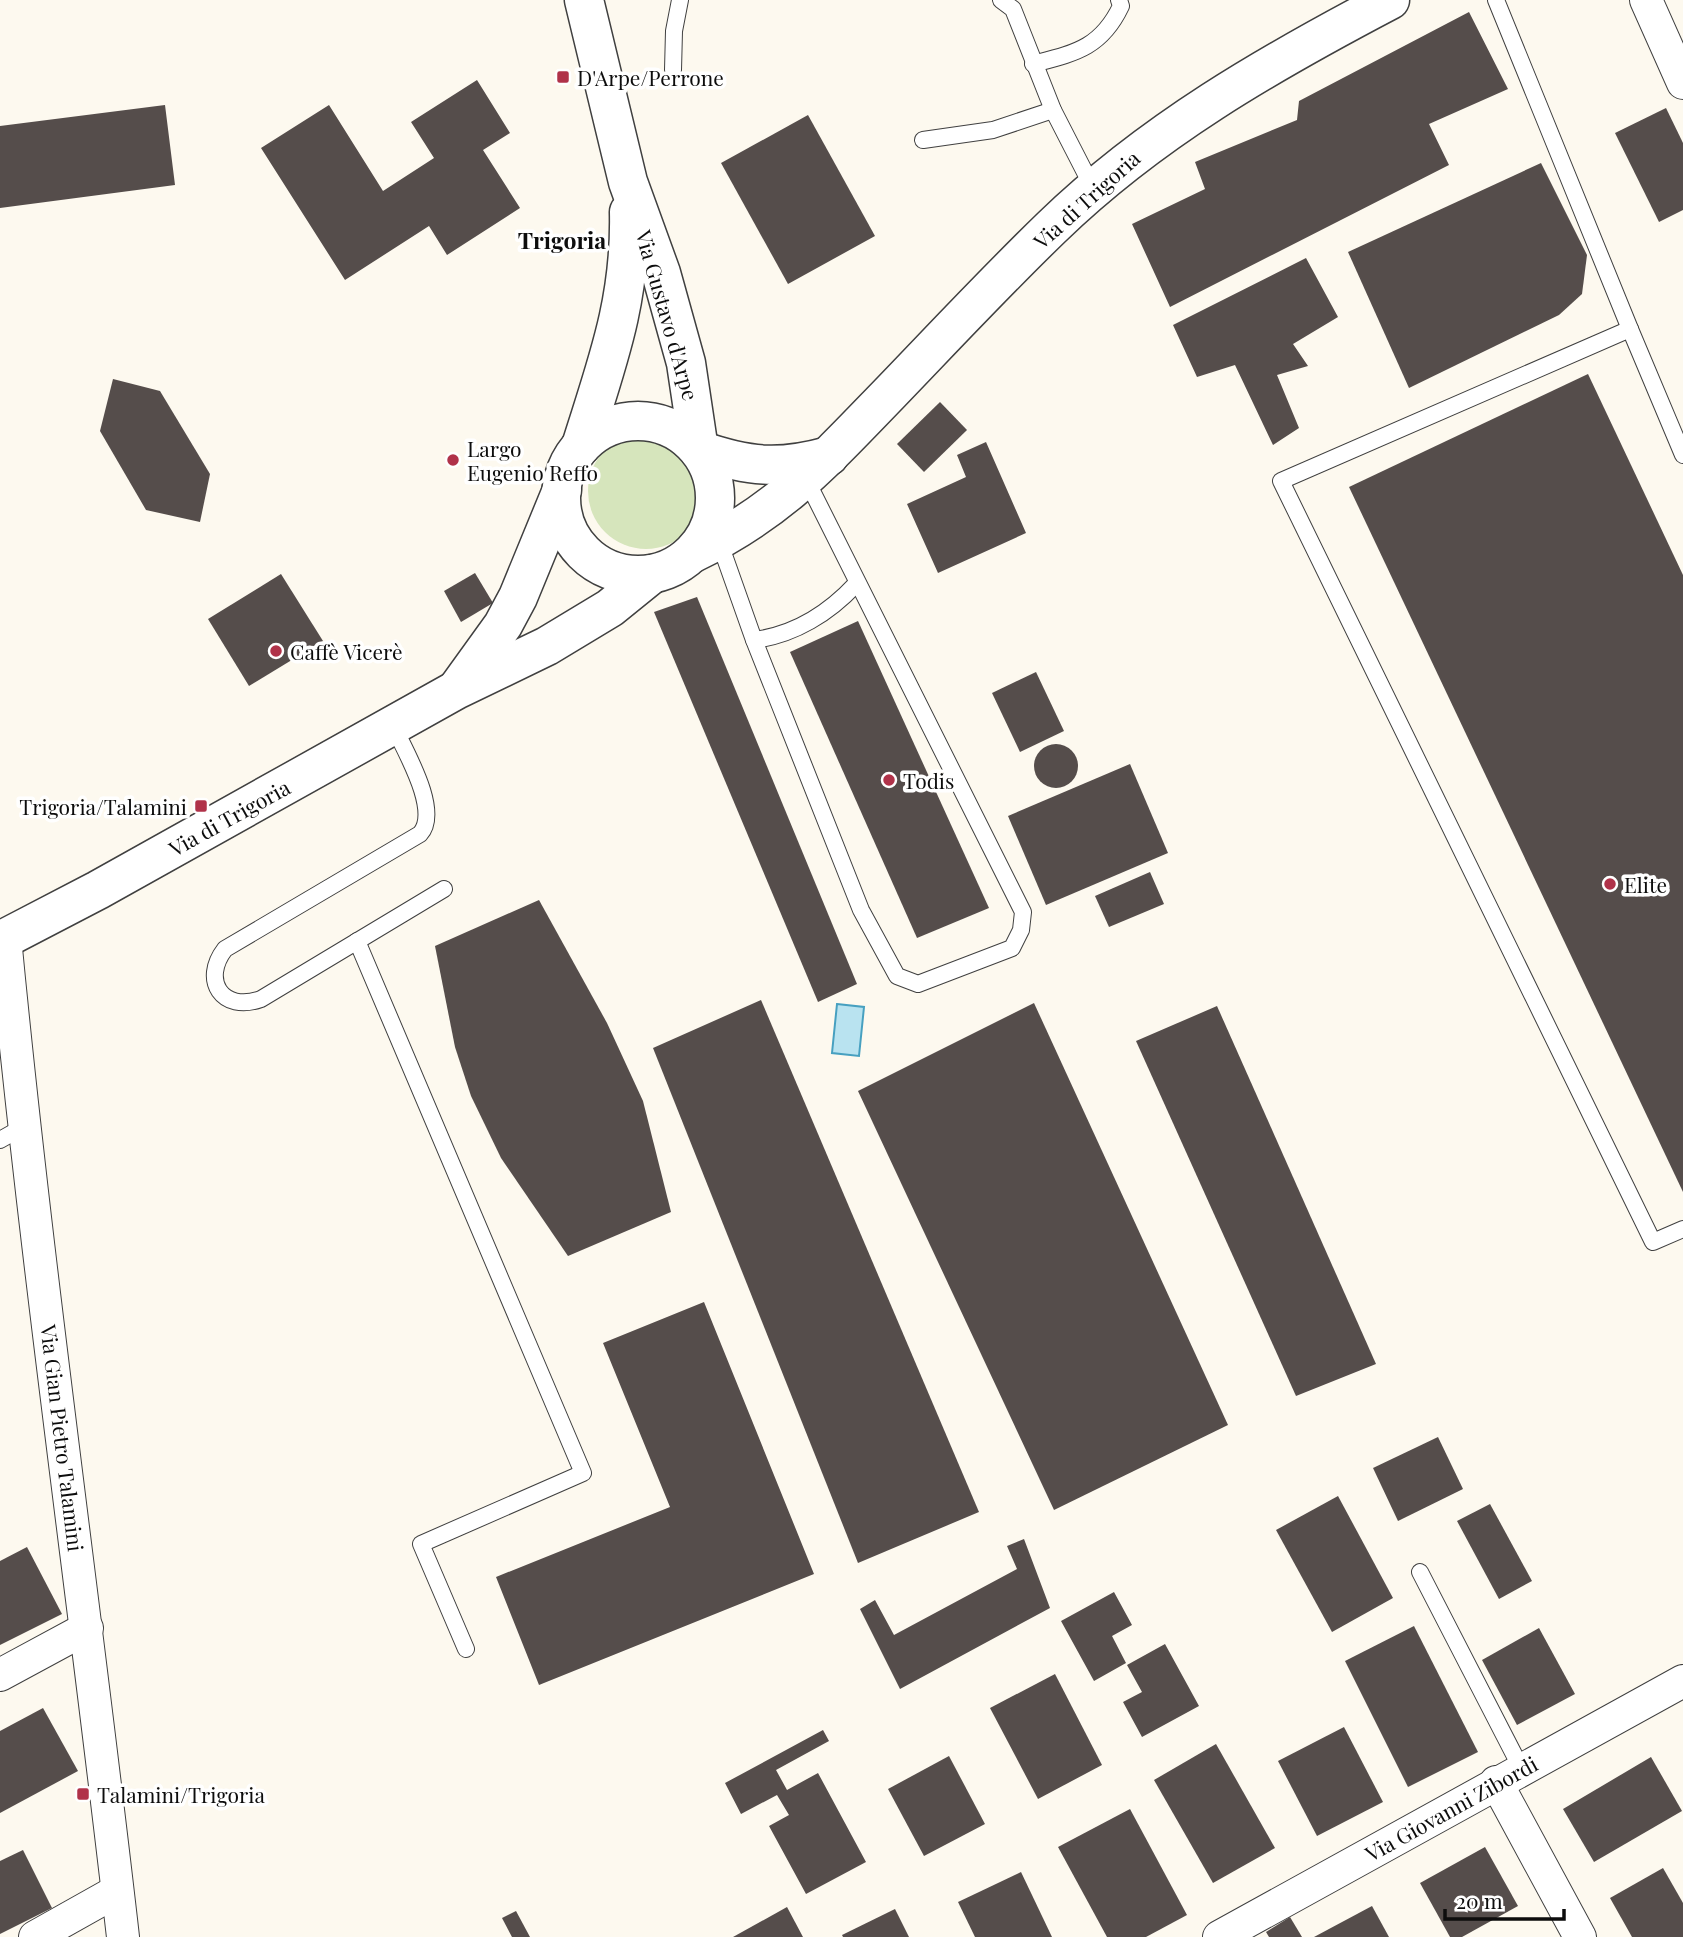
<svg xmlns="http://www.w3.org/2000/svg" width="1683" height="1937" font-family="'Playfair Display',serif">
<rect width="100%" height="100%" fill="#fdf9ef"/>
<!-- green -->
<circle fill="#d6e5bc" cx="646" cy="491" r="58"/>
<!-- water -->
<polygon fill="#b9e3f0" stroke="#47a0c0" stroke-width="2" points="837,1004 864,1007 859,1056 832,1053"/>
<!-- building -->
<g fill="#554d4b">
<polygon points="1469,12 1508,89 1429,124 1449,165 1170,307 1132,224 1205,189 1195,162 1297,120 1299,101"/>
<polygon points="477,80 510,133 483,150 520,208 447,255 429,226 345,280 261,148 329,105 383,191 434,158 411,122"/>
<polygon points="165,105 175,185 0,208 0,126"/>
<polygon points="1666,108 1683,143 1683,210 1659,222 1615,133"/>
<polygon points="808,115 875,236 788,284 721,163"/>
<polygon points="1541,163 1587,255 1582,294 1559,315 1409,388 1348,252"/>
<polygon points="1306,258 1338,317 1293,344 1308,366 1277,375 1299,428 1273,445 1235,365 1197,377 1173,325"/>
<polygon points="1588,374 1683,575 1683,1192 1349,487"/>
<polygon points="113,379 160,391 210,474 200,522 146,510 100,431"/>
<polygon points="940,402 967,430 924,472 897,444"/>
<polygon points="986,442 1026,533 938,573 907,504 966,477 957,455"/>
<polygon points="475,573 493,603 461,622 444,591"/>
<polygon points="281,574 323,641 249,686 208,619"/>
<polygon points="697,597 857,984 818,1002 654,612"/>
<polygon points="858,621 989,908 917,938 790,652"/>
<polygon points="1036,672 1064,731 1020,752 992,693"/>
<circle cx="1056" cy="766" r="22"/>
<polygon points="1130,764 1168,853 1046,905 1008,816"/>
<polygon points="1150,872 1164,904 1109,927 1095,896"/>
<polygon points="539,900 607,1023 643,1101 671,1212 568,1256 501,1158 471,1096 455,1047 435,946"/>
<polygon points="761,1000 979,1512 858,1563 653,1048"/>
<polygon points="1034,1003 1228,1425 1054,1510 858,1091"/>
<polygon points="1217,1006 1376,1364 1296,1396 1136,1041"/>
<polygon points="704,1302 814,1574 539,1685 496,1577 670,1507 603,1343"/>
<polygon points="1438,1437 1463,1489 1398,1521 1373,1468"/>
<polygon points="1338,1496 1393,1598 1332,1632 1276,1530"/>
<polygon points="1490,1504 1532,1581 1499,1599 1457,1521"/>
<polygon points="1024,1539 1050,1608 900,1689 860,1609 875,1600 894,1635 1017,1569 1007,1546"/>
<polygon points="27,1547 62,1614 0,1645 0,1561"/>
<polygon points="1114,1592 1132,1625 1112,1636 1126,1663 1094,1681 1061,1621"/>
<polygon points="1414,1626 1478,1752 1408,1787 1345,1661"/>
<polygon points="1539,1628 1575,1694 1517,1725 1482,1660"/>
<polygon points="1165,1644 1199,1706 1142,1737 1123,1702 1142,1692 1127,1665"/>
<polygon points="1055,1674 1102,1765 1038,1799 990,1708"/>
<polygon points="43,1708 78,1771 0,1813 0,1731"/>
<polygon points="1344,1727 1383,1802 1317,1836 1278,1761"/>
<polygon points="823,1730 829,1741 776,1770 787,1790 818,1773 866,1862 806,1894 769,1826 789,1815 777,1795 741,1814 725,1783"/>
<polygon points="1216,1744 1275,1848 1213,1883 1154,1780"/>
<polygon points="949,1756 985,1824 924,1856 888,1789"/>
<polygon points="1651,1757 1682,1811 1594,1862 1563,1809"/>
<polygon points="1130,1809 1187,1915 1146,1937 1107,1937 1058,1847"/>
<polygon points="1485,1847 1518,1906 1462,1937 1450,1937 1420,1883"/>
<polygon points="23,1850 52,1908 0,1934 0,1861"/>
<polygon points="1663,1868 1683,1903 1683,1937 1632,1937 1610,1898"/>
<polygon points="1021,1872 1052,1937 975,1937 958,1902"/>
<polygon points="1372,1906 1389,1937 1314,1937"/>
<polygon points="787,1907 803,1937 733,1937"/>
<polygon points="895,1909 909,1937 843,1937 842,1935"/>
<polygon points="516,1911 530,1937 512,1937 502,1918"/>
<polygon points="1290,1917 1302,1937 1269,1937 1266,1932"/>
</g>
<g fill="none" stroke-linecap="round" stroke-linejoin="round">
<!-- service casing -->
<g stroke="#404040" stroke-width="18">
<g id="service">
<polyline points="1001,0 1013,9 1053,110 1093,188"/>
<polyline points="1496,0 1630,329"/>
<path d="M1033,64c42,-11 68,-16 88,-58l-2,-6"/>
<polyline points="673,70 674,31 680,0"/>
<polyline points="923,140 993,130 1053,110"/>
<polyline points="1683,455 1630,329 1281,481 1653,1242 1683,1229"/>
<polyline points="719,541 754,640 861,910 897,976 918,984 1012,948 1021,930 1023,912 806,479"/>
<path d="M754,640c40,-5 75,-27 102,-56"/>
<path d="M393,725c12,26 48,86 27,109l-195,115c-24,31 -3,64 36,50l183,-110"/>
<polyline points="357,941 583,1473 421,1544 466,1649"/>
<polyline points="0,1140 23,1127"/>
<polyline points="1420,1572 1521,1768"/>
</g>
</g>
<!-- minor casing -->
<g stroke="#404040" stroke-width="34">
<g id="minor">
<polyline points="1646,0 1683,83"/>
<path d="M5,938c32,334 80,666 118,999"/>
<polyline points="0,1675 87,1628"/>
<polyline points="1496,1782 1580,1937"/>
<polyline points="35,1937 117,1891"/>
<polyline points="1219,1937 1683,1681"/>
</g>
</g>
<!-- tertiary casing -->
<g stroke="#404040" stroke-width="41">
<g id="tertiary">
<polyline points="584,0 628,182 661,273 686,363 699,450"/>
<circle cx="638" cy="498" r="77"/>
<path d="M581,446c26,-83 50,-145 48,-234"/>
<path d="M699,450c50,17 79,20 130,6"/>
<path d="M693,553c86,-41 131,-92 196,-159 54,-56 107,-113 163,-167 99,-96 216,-163 338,-227"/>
<polyline points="459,686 503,625 518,597 562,490"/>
<polyline points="0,941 98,890 456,690 547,646 610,608 652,574"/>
</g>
</g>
<!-- service -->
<use href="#service" stroke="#fff" stroke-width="16"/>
<!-- minor -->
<use href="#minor" stroke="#fff" stroke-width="32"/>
<!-- tertiary -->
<use href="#tertiary" stroke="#fff" stroke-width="38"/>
</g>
<!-- markers -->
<g fill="#b03249" stroke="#fff" stroke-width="2.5">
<rect x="556" y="70" width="14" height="14" rx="3.5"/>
<circle cx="453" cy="460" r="7"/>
<circle cx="276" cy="651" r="7"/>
<circle cx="889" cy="780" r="7"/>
<rect x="194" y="799" width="14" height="14" rx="3.5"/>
<circle cx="1610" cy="884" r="7"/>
<rect x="76" y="1787" width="14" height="14" rx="3.5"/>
</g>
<g text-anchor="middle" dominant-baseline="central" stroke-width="7" stroke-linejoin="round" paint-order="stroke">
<!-- poi labels -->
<g font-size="21" fill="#0d0d0d" stroke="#fff" text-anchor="start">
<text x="577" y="77">D'Arpe/Perrone</text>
<text x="467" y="448">Largo<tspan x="467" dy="24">Eugenio Reffo</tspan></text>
<text x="290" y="651">Caffè Vicerè</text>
<text x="903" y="780">Todis</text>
<text x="187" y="806" text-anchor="end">Trigoria/Talamini</text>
<text x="1624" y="884">Elite</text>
<text x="97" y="1794">Talamini/Trigoria</text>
</g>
<!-- street labels -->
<g font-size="21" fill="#0d0d0d" stroke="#fff">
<text transform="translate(1086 199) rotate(-42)">Via di Trigoria</text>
<text transform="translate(668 315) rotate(74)">Via Gustavo d'Arpe</text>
<text transform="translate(229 817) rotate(-29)">Via di Trigoria</text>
<text transform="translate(63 1438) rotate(83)">Via Gian Pietro Talamini</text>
<text transform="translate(1451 1808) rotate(-29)">Via Giovanni Zibordi</text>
</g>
<!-- neighbourhood labels -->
<g font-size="23" font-weight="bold" fill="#0d0d0d" stroke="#fff">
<text x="562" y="239">Trigoria</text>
</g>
</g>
<!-- scale -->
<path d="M1445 1909v10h119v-10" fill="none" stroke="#0d0d0d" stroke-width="3.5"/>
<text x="1456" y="1909" font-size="21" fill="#0d0d0d" stroke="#ffffff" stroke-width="5" paint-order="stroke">20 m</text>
</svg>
